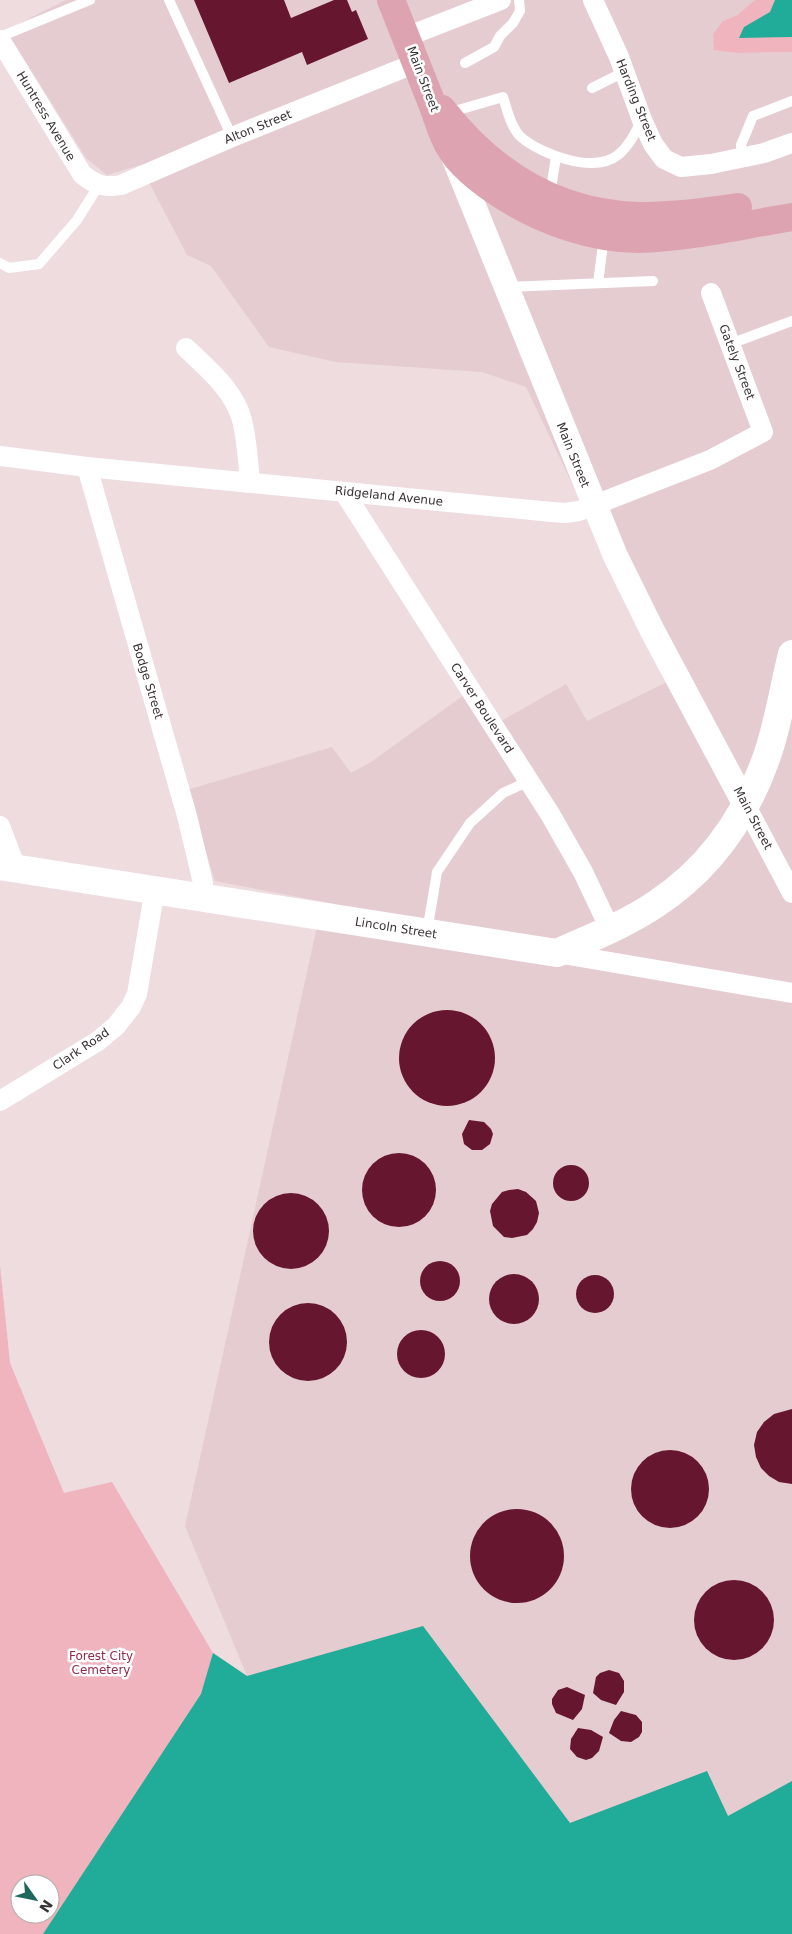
<svg xmlns="http://www.w3.org/2000/svg" width="792" height="1934" font-family="'DejaVu Sans',sans-serif">
<rect width="100%" height="100%" fill="#eedcdf"/>
<!-- built -->
<polygon fill="#e5ccd0" points="66,0 755,0 737,15 723,21 738,53 792,52 792,1781 728,1816 706,1771 570,1823 423,1626 247,1676 185,1526 316,931 335,904 215,881 187,790 332,747 351,773 371,762 464,695 486,730 566,684 587,721 667,682 526,387 482,372 336,362 269,347 211,266 187,255 140,165 107,175 86,158 6,30"/>
<!-- green -->
<g fill="#efb4be" fill-rule="evenodd">
<polygon points="755,0 792,0 792,52 738,53 714,50 713,34 723,21 737,15"/>
<path d="M0,1265l10,98 54,130 48,-11 101,171 34,23 176,-50 147,197 137,-52 21,45 64,-35v153h-792zM20,1884h30v30h-30z"/>
</g>
<!-- water -->
<g fill="#20ac99">
<polygon points="775,0 792,0 792,37 739,38 744,27 770,12"/>
<polygon points="423,1626 570,1823 707,1771 728,1816 792,1781 792,1934 43,1934 201,1694 213,1653 247,1676"/>
</g>
<!-- building -->
<g fill="#67162f">
<polygon points="194,0 284,0 291,18 334,0 347,0 352,12 356,10 368,39 307,65 302,52 229,83"/>
<circle cx="447" cy="1058" r="48"/>
<polygon points="469,1120 484,1122 491,1129 493,1134 490,1144 482,1150 472,1150 464,1144 462,1134"/>
<circle cx="399" cy="1190" r="37"/>
<circle cx="571" cy="1183" r="18"/>
<polygon points="518,1189 526,1192 536,1201 539,1213 537,1222 533,1229 527,1235 512,1238 504,1237 493,1226 490,1211 492,1204 502,1192 509,1190"/>
<circle cx="291" cy="1231" r="38"/>
<circle cx="440" cy="1281" r="20"/>
<circle cx="514" cy="1299" r="25"/>
<circle cx="595" cy="1294" r="19"/>
<circle cx="308" cy="1342" r="39"/>
<circle cx="421" cy="1354" r="24"/>
<polygon points="792,1409 792,1484 779,1482 769,1476 761,1468 756,1457 754,1445 757,1432 764,1422 774,1414"/>
<circle cx="670" cy="1489" r="39"/>
<circle cx="517" cy="1556" r="47"/>
<circle cx="734" cy="1620" r="40"/>
<polygon points="609,1670 619,1673 624,1681 624,1692 616,1705 601,1700 593,1693 596,1677 600,1673"/>
<polygon points="567,1687 585,1695 582,1709 573,1720 556,1713 552,1704 552,1699 558,1690"/>
<polygon points="621,1711 636,1715 642,1722 642,1732 639,1737 631,1742 621,1741 609,1733 614,1720"/>
<polygon points="578,1728 591,1730 603,1737 599,1751 592,1758 586,1760 577,1757 570,1749 571,1739"/>
</g>
<g fill="none" stroke-linecap="round" stroke-linejoin="round">
<!-- service -->
<g stroke="#fff" stroke-width="10">
<polyline points="169,0 232,137"/>
<polyline points="0,37 90,0"/>
<polyline points="465,63 494,47 500,36 513,23 520,11 519,0"/>
<polyline points="592,88 624,72"/>
<path d="M448,113l55,-16c4,12 8,32 19,41 21,17 72,36 96,17 11,-9 17,-22 24,-35"/>
<polyline points="742,159 741,145 753,116 792,101"/>
<polyline points="550,195 556,157"/>
<polyline points="0,263 9,268 39,264 77,220 99,185"/>
<polyline points="598,283 604,237"/>
<polyline points="507,287 653,281"/>
<polyline points="730,344 792,321"/>
<polyline points="427,932 437,872 470,823 503,793 529,781"/>
</g>
<!-- minor -->
<g stroke="#fff" stroke-width="20">
<polyline points="593,0 619,57 642,120 653,144 664,159 681,167 711,164 764,153 792,143"/>
<polyline points="406,37 501,0"/>
<path d="M0,40l82,134c13,11 22,14 39,11l111,-48 184,-74"/>
<path d="M186,348c22,21 48,42 56,72 5,20 6,41 8,62"/>
<polyline points="0,456 87,467 552,512 565,513 579,511 710,460 763,432 711,293"/>
<polyline points="87,467 187,816 203,883 202,897"/>
<polyline points="344,492 550,814 583,872 610,929"/>
<polyline points="746,806 792,893"/>
<polyline points="0,826 16,868"/>
<polyline points="557,953 792,993"/>
<polyline points="0,1101 98,1041 116,1026 131,1007 137,994 155,889"/>
</g>
<!-- tertiary -->
<polyline stroke="#fff" stroke-width="25" points="452,153 615,555 653,632 746,806"/>
<!-- secondary -->
<path stroke="#fff" stroke-width="28" d="M0,866l557,87c33,-15 68,-28 99,-49 56,-37 92,-90 113,-154 10,-31 15,-64 23,-96"/>
<!-- primary -->
<g stroke="#dda3b0" stroke-width="28">
<path d="M391,0c14,35 28,70 42,106 5,13 9,30 17,42 11,19 37,38 56,50 39,24 87,41 132,41 51,-1 104,-14 154,-22"/>
<path d="M442,109c50,64 115,105 197,107 33,0 66,-4 99,-9"/>
</g>
</g>
<g text-anchor="middle" dominant-baseline="central" stroke-width="5" stroke-linejoin="round" paint-order="stroke">
<!-- street labels -->
<g font-size="12" fill="#383233" stroke="#fff">
<text transform="translate(423 79) rotate(69)">Main Street</text>
<text transform="translate(636 100) rotate(68)">Harding Street</text>
<text transform="translate(46 116) rotate(59)">Huntress Avenue</text>
<text transform="translate(258 127) rotate(-22)">Alton Street</text>
<text transform="translate(737 362) rotate(69)">Gately Street</text>
<text transform="translate(573 455) rotate(68)">Main Street</text>
<text transform="translate(389 496) rotate(6)">Ridgeland Avenue</text>
<text transform="translate(148 681) rotate(73)">Bodge Street</text>
<text transform="translate(482 708) rotate(57)">Carver Boulevard</text>
<text transform="translate(753 818) rotate(62)">Main Street</text>
<text transform="translate(396 928) rotate(9)">Lincoln Street</text>
<text transform="translate(81 1049) rotate(-34)">Clark Road</text>
</g>
<!-- park labels -->
<g font-size="12" fill="#942849" stroke="#fff">
<text x="101" y="1656">Forest City<tspan x="101" dy="14">Cemetery</tspan></text>
</g>
</g>
<!-- north arrow -->
<g transform="translate(35 1899) rotate(123)"><circle r="24" fill="#ffffff" stroke="#afadad"/>
<path d="M0-4L9 19L0 12L-9 19Z" fill="#1f675c"/>
<text y="-8" font-size="14" font-weight="bold" text-anchor="middle" fill="#383233">N</text>
</g>
</svg>
